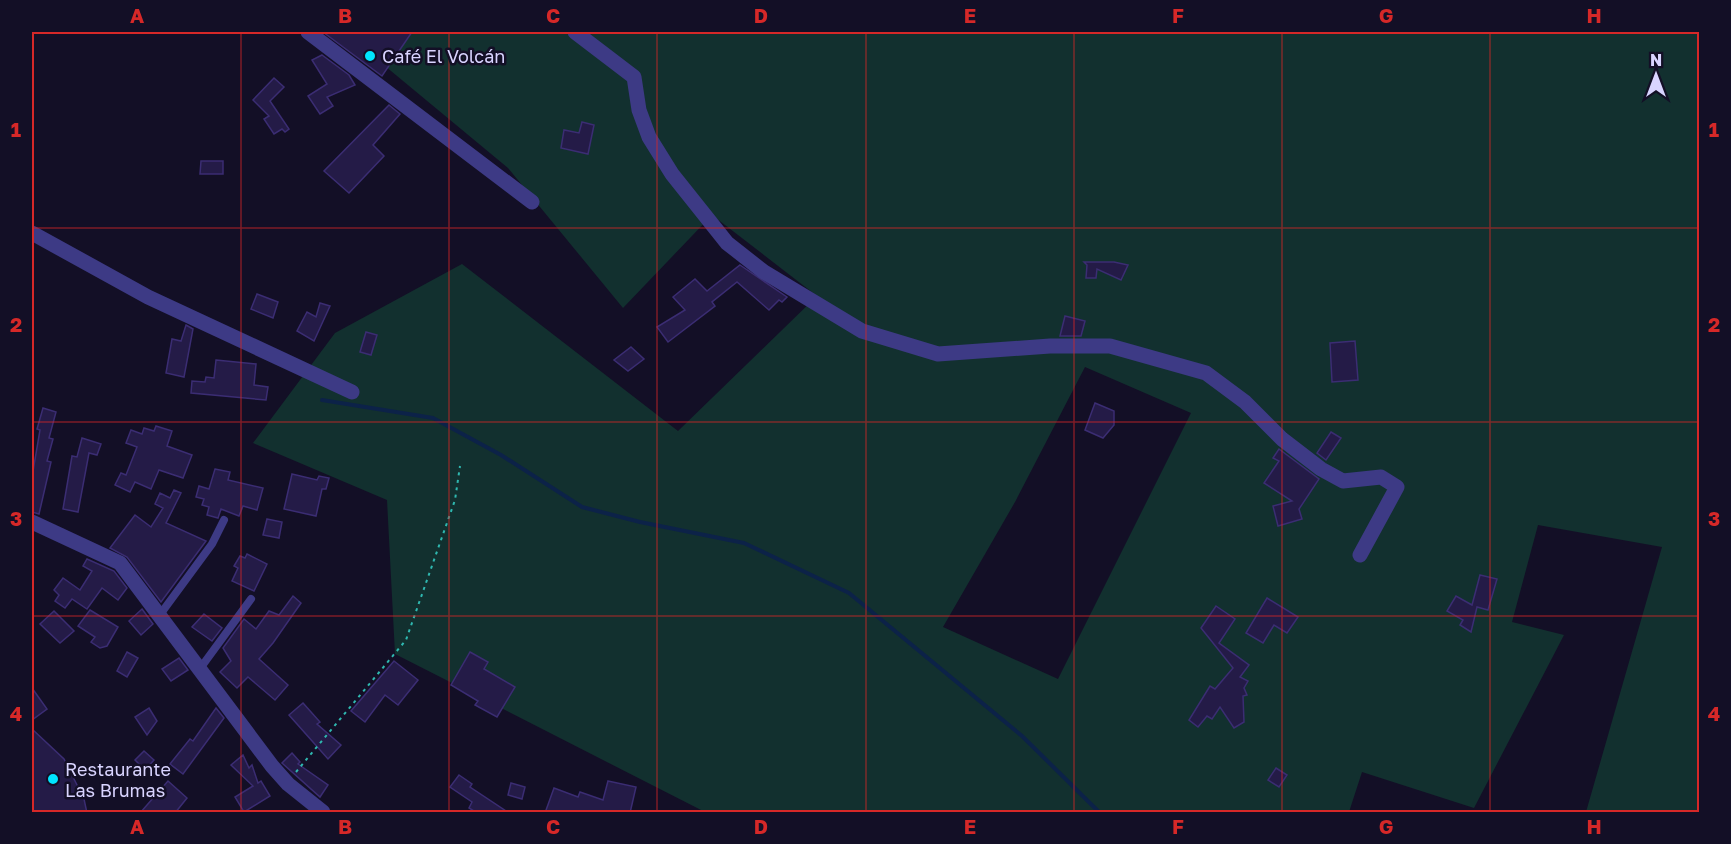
<svg xmlns="http://www.w3.org/2000/svg" width="1731" height="844" font-family="'Golos Text',sans-serif">
<rect width="100%" height="100%" fill="#130f26"/>
<!-- green -->
<path fill="#12302f" fill-rule="evenodd" d="M344,32h1355v780h-113l76,-265 -124,-22 -26,97 52,13 -90,173 -112,-36 -13,40h-644l-310,-158 -8,-154 -134,-57 82,-110 127,-69 216,167 139,-135 -105,-81 -89,93 -115,-140zM1085,367l106,46 -133,266 -115,-52 72,-125z"/>
<g fill="none" stroke-linecap="round" stroke-linejoin="round">
<!-- stream -->
<polyline stroke="#0c2248" stroke-width="4" points="322,400 433,418 501,455 582,507 640,522 744,543 849,593 1022,736 1099,812"/>
</g>
<!-- building -->
<g fill="#241b47" stroke="#3b2d73" stroke-width="1.5">
<polygon points="323,32 412,32 382,76"/>
<polygon points="322,55 349,75 355,85 327,97 333,106 320,114 308,96 327,84 312,60"/>
<polygon points="274,78 284,87 270,101 289,129 285,132 282,129 274,134 264,119 269,116 253,100"/>
<polygon points="389,105 400,114 373,145 384,156 349,193 324,171"/>
<polygon points="582,122 594,125 588,154 561,148 564,130 579,133"/>
<polygon points="201,161 223,161 223,174 200,174"/>
<polygon points="1084,262 1114,262 1128,265 1121,280 1097,269 1096,278 1086,278 1087,265"/>
<polygon points="740,265 787,297 782,302 779,300 769,310 737,282 712,302 715,306 668,342 657,327 685,310 673,297 695,279 707,291"/>
<polygon points="257,294 278,302 273,318 251,309"/>
<polygon points="320,303 330,306 314,341 297,331 307,312 316,317"/>
<polygon points="1065,316 1085,321 1081,336 1060,336"/>
<polygon points="186,325 193,329 184,377 166,373 172,339 181,341"/>
<polygon points="366,332 377,335 371,355 360,352"/>
<polygon points="1355,341 1358,380 1332,382 1330,343"/>
<polygon points="631,347 644,359 628,371 614,360"/>
<polygon points="216,360 256,364 254,385 268,387 266,400 191,393 192,381 205,382 206,377 214,378"/>
<polygon points="1095,403 1114,411 1114,425 1103,438 1085,430"/>
<polygon points="43,408 56,412 49,438 53,439 47,461 51,462 39,514 32,512 32,477 40,430 37,429"/>
<polygon points="156,426 172,431 167,446 192,455 183,478 159,470 151,489 135,482 130,492 115,485 121,473 126,475 137,447 126,443 131,430 142,434 144,428 154,431"/>
<polygon points="1331,432 1341,438 1326,460 1317,453"/>
<polygon points="82,438 101,444 97,455 89,453 78,512 63,509 72,456 77,457"/>
<polygon points="1279,449 1319,479 1299,509 1302,519 1278,526 1273,506 1292,501 1264,483 1279,461 1273,458"/>
<polygon points="215,469 230,472 228,480 263,488 257,510 243,506 239,516 221,509 218,518 207,515 209,507 202,505 204,499 196,497 199,486 209,489"/>
<polygon points="292,474 317,480 319,476 329,478 326,489 322,489 316,516 284,509"/>
<polygon points="174,490 181,493 166,523 206,541 161,602 127,557 110,548 135,515 151,527 163,508 155,504 160,493 170,498"/>
<polygon points="267,519 282,522 279,538 263,535"/>
<polygon points="247,554 267,564 254,591 232,581 238,568 234,566 240,556 245,558"/>
<polygon points="87,559 114,571 127,588 118,600 102,588 87,609 72,599 65,608 55,601 59,595 54,590 63,578 80,590 92,571 83,566"/>
<polygon points="1480,575 1497,579 1488,610 1477,607 1471,632 1460,625 1463,620 1447,611 1456,596 1472,605"/>
<polygon points="293,596 301,603 273,643 259,659 288,685 275,700 248,677 237,688 220,672 231,661 223,648 244,619 256,629 269,611 279,615"/>
<polygon points="1267,598 1298,617 1287,633 1274,625 1263,643 1246,633"/>
<polygon points="1216,606 1235,619 1219,643 1249,665 1240,677 1248,681 1244,688 1247,695 1243,696 1244,722 1234,728 1220,707 1212,719 1207,716 1198,727 1189,720 1210,686 1215,689 1233,668 1201,628"/>
<polygon points="142,609 153,624 141,635 129,621"/>
<polygon points="90,610 118,627 107,646 100,648 91,642 95,637 78,626"/>
<polygon points="54,611 74,631 60,643 40,624"/>
<polygon points="204,614 222,628 212,641 192,627"/>
<polygon points="127,652 138,658 127,677 117,671"/>
<polygon points="470,652 488,662 484,669 515,687 497,717 475,705 478,701 451,685"/>
<polygon points="179,658 188,670 171,681 162,669"/>
<polygon points="394,661 418,680 398,705 385,695 365,722 351,711"/>
<polygon points="32,688 47,709 32,720"/>
<polygon points="303,703 320,722 317,724 341,745 328,759 289,715"/>
<polygon points="149,708 157,721 147,735 135,717"/>
<polygon points="216,708 224,718 183,774 170,764 190,739 193,741"/>
<polygon points="32,729 64,759 84,799 87,813 32,813"/>
<polygon points="144,751 154,760 145,770 135,760"/>
<polygon points="292,753 300,762 298,764 328,785 320,797 282,763"/>
<polygon points="243,755 249,768 252,765 258,783 261,781 270,796 244,812 235,797 253,786 231,765"/>
<polygon points="1276,768 1287,775 1279,787 1268,780"/>
<polygon points="459,775 472,784 470,787 509,813 477,813 469,808 472,802 450,787"/>
<polygon points="168,781 187,798 175,813 140,813"/>
<polygon points="608,781 636,787 630,813 545,813 554,788 578,797 580,792 603,800"/>
<polygon points="511,783 525,787 522,799 508,795"/>
</g>
<g fill="none" stroke-linecap="round" stroke-linejoin="round">
<!-- path -->
<polyline stroke="#2fb8b0" stroke-width="2" stroke-dasharray="3 4.5" stroke-linecap="butt" points="296,772 406,640 455,500 460,466"/>
<!-- lane -->
<g stroke="#3d3a85" stroke-width="8">
<polyline points="159,616 212,544 224,520"/>
<polyline points="199,670 251,599"/>
</g>
<!-- street -->
<g stroke="#3d3a85" stroke-width="15">
<polyline points="308,32 532,202"/>
<polyline points="575,32 634,77 639,110 649,137 672,174 727,243 764,272 862,331 938,354 1050,346 1110,346 1206,373 1245,402 1282,439 1321,469 1343,481 1381,477 1397,487 1360,555"/>
<polyline points="32,233 148,297 352,392"/>
<polyline points="32,522 120,563 272,766 288,784 323,812"/>
</g>
</g>
<!-- grid -->
<path fill="none" stroke="#d62828" stroke-width="1.5" stroke-opacity="0.55" d="M241,32v780M449,32v780M657,32v780M866,32v780M1074,32v780M1282,32v780M1490,32v780M32,228h1668M32,422h1668M32,616h1668"/>
<!-- markers -->
<g fill="#00e5ff" stroke="#130f26" stroke-width="2">
<circle cx="370" cy="56" r="6"/>
<circle cx="53" cy="779" r="6"/>
</g>
<g text-anchor="middle" dominant-baseline="central" stroke-width="5" stroke-linejoin="round" paint-order="stroke">
<!-- poi labels -->
<g font-size="18" fill="#d9d4ff" stroke="#130f26" text-anchor="start">
<text x="382" y="56">Café El Volcán</text>
<text x="65" y="769">Restaurante<tspan x="65" dy="21">Las Brumas</tspan></text>
</g>
</g>
<!-- border -->
<rect width="1731" height="844" fill="none" stroke="#130f26" stroke-width="66"/>
<!-- north arrow -->
<g transform="translate(1656 75)" stroke="#130f26" stroke-width="4.5" paint-order="stroke">
<path d="M0-4.5L10 22L0 15L-10 22Z" fill="#d9d4ff"/>
<text y="-9" font-size="16" font-weight="bold" text-anchor="middle" fill="#d9d4ff">N</text>
</g>
<rect x="33" y="33" width="1665" height="778" fill="none" stroke="#d62828" stroke-width="2"/>
<g font-size="20" text-anchor="middle" font-weight="bold" fill="#d62828">
<text x="137" y="23">A</text>
<text x="345" y="23">B</text>
<text x="553" y="23">C</text>
<text x="761" y="23">D</text>
<text x="970" y="23">E</text>
<text x="1178" y="23">F</text>
<text x="1386" y="23">G</text>
<text x="1594" y="23">H</text>
<text x="16" y="137">1</text>
<text x="1714" y="137">1</text>
<text x="16" y="332">2</text>
<text x="1714" y="332">2</text>
<text x="16" y="526">3</text>
<text x="1714" y="526">3</text>
<text x="16" y="721">4</text>
<text x="1714" y="721">4</text>
<text x="137" y="834">A</text>
<text x="345" y="834">B</text>
<text x="553" y="834">C</text>
<text x="761" y="834">D</text>
<text x="970" y="834">E</text>
<text x="1178" y="834">F</text>
<text x="1386" y="834">G</text>
<text x="1594" y="834">H</text>
</g>
</svg>
